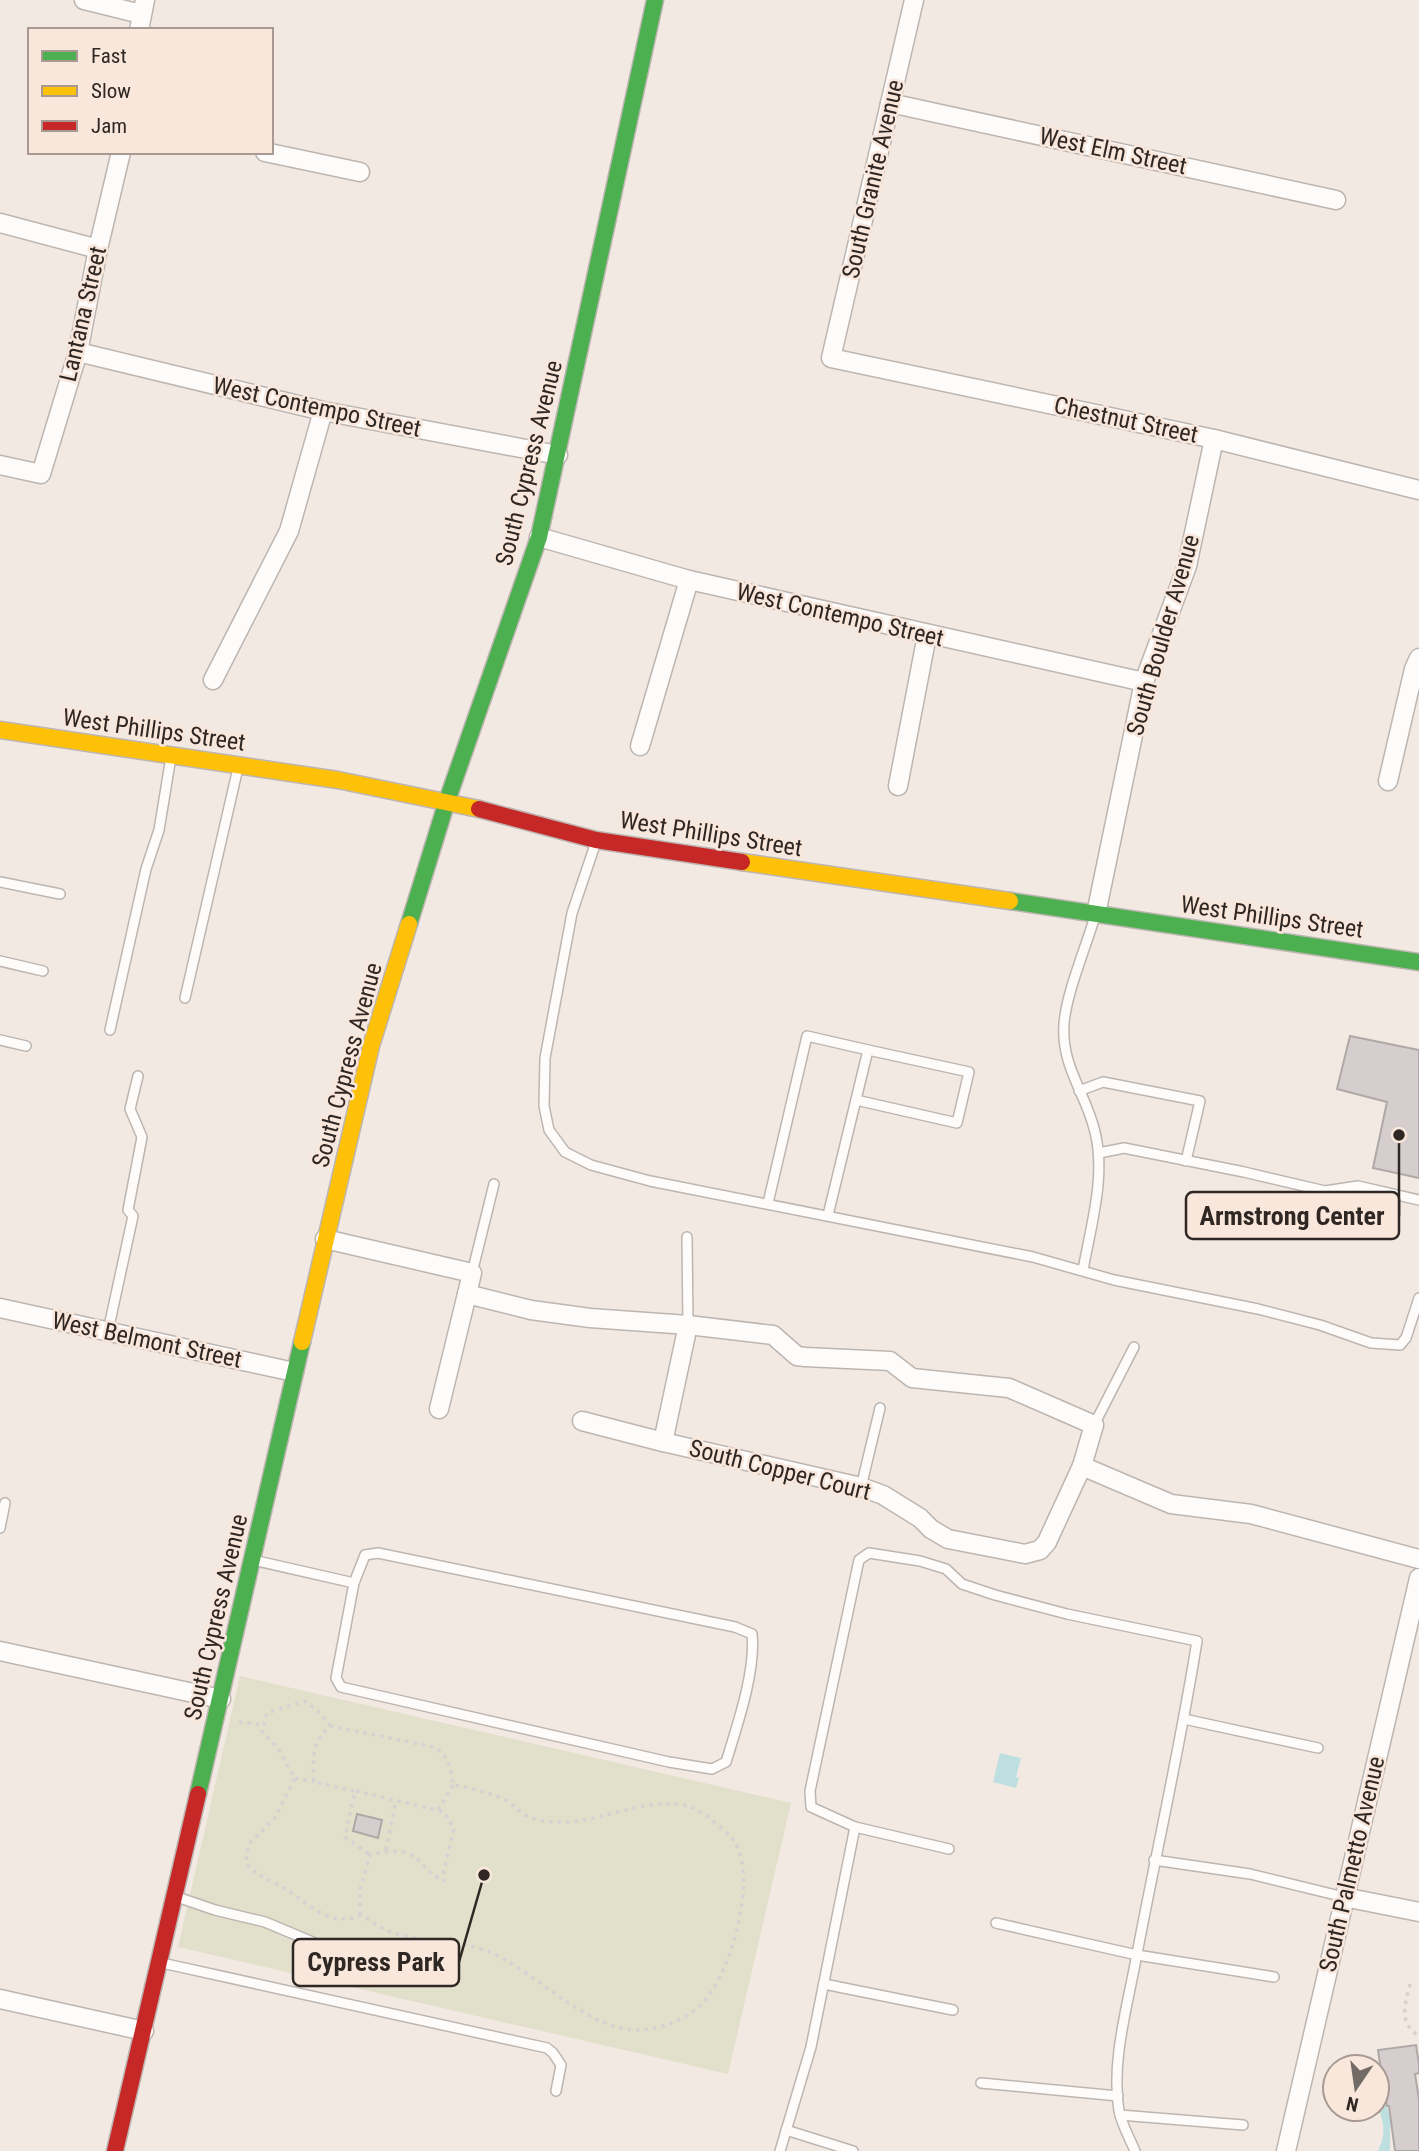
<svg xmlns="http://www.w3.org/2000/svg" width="1419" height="2151" font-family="'Roboto Condensed',sans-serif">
<rect width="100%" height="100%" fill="#f3e9e3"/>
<!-- green -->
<polygon fill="#e2dfcb" points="240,1676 791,1803 728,2074 178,1947"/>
<!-- water -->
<g fill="#bedfe0">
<polygon points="1000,1753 1021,1758 1016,1777 1019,1778 1016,1788 993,1782"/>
<path d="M1377,2094l8,9 8,20 -3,4v24h-12c13,-28 -1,-33 -1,-57z"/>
</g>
<!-- building -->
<g fill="#d6cece" stroke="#aea8a6" stroke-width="2">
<polygon points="1350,1036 1419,1050 1419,1178 1373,1168 1387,1102 1337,1089"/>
<polygon points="357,1814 382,1820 378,1838 353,1831"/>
<polygon points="1416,2045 1419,2064 1419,2073 1415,2074 1419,2099 1419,2151 1395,2151 1389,2106 1387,2106 1385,2096 1382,2096 1378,2078 1382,2077 1378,2050"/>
</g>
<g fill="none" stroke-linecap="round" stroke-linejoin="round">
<!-- lane casing -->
<g stroke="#bdb5b0" stroke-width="12">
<g id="lane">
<polyline points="596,842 572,913 545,1058 544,1106 549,1130 565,1152 591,1165 650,1181 1033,1257 1114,1280 1258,1309 1320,1325 1371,1343 1400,1345 1406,1338 1419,1298"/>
<polyline points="0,882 60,894"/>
<polyline points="0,961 43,971"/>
<polyline points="185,998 238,768"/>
<polyline points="110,1030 146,869 159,830 171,757"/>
<polyline points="0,1040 26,1046"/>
<polyline points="1079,1091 1103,1082 1200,1101 1186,1161"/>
<polyline points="856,1100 957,1123 969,1072 868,1050"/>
<polyline points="1099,1153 1124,1148 1244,1172 1325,1191 1358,1186 1419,1200"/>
<polyline points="768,1203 807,1036 868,1050 828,1215"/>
<polyline points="687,1237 688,1325"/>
<path d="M1083,1270c8,-45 23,-94 12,-138 -9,-39 -34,-65 -31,-108 2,-30 22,-77 31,-108"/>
<polyline points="472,1273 494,1184"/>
<polyline points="108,1331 133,1216 128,1210 142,1137 130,1109 138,1076"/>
<polyline points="1094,1425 1134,1347"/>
<polyline points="861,1487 880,1408"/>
<polyline points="0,1528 5,1503"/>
<path d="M378,1553l357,74 17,7c4,37 -15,92 -26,128l-14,7 -43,-7 -328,-75 -5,-9 18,-95 11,-28z"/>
<polyline points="253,1560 354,1583"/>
<polyline points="1184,1719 1318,1748"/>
<polyline points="855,1827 949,1849"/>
<polyline points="1154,1860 1250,1874 1344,1897"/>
<polyline points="177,1897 215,1910 265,1922 322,1946"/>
<polyline points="996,1923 1137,1955 1274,1977"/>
<polyline points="162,1963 547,2048 553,2053 561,2065 556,2091"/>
<polyline points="824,1984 953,2010"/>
<polyline points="981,2083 1118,2096"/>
<polyline points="1120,2115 1243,2125"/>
<polyline points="786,2130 853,2151"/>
<path d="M780,2151l31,-104 44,-220 -44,-20 -1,-16 49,-231 10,-7 51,8 26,8 16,15 33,11 72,19 130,27c-17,107 -41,212 -61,318 -9,49 -25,103 -17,152 3,14 11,28 16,40"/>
</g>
</g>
<!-- street casing -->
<g stroke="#bdb5b0" stroke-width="21">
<g id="street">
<polyline points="84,0 141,14"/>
<polyline points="914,0 831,358 1214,439 1419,490"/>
<polyline points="139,30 145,0"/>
<polyline points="890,103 1336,200"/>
<polyline points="265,152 360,172"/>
<polyline points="0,223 98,249"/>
<polyline points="78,352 323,411 558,455"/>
<polyline points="0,465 41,474 78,352 98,249 121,152"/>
<polyline points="539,537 689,580 1144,682"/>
<polyline points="213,680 289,531 323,411"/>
<polyline points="640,746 689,580"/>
<polyline points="1388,781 1414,669 1419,658"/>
<polyline points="898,786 927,635"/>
<polyline points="1096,914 1144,682 1187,566 1214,439"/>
<polyline points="325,1239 472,1273 467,1294"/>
<polyline points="0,1308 294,1372"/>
<polyline points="439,1409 467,1294 531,1310 590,1318 688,1325 773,1335 797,1356 805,1357 890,1361 912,1378 1009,1388 1094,1425 1082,1466"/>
<polyline points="582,1421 663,1442 688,1325"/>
<polyline points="663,1442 861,1487 883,1495 920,1518 931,1529 948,1539 1025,1554 1040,1550 1047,1542 1082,1466 1171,1504 1251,1514 1419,1559"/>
<polyline points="0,1651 221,1699"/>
<polyline points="1344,1897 1419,1912"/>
<polyline points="0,1999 144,2031"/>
<polyline points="1286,2151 1419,1578"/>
</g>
</g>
<!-- fast casing -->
<g stroke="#bdb5b0" stroke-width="19">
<g id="fast">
<polyline points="1010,901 1419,962"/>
<polyline points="409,924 447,801 539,537 655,0"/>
<polyline points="198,1794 302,1342"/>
</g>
</g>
<!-- slow casing -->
<g stroke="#bdb5b0" stroke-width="19">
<g id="slow">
<polyline points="0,730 338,780 479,809"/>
<polyline points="742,862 1010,901"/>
<polyline points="302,1342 371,1046 409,924"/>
</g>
</g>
<!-- jam casing -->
<g stroke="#bdb5b0" stroke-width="19">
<g id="jam">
<polyline points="479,809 596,840 742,862"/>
<polyline points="115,2151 198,1794"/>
</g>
</g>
<!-- path -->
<g stroke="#d5d3d1" stroke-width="3.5" stroke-dasharray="3.5 5" stroke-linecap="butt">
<polyline points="239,1722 264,1725"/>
<path d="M330,1726l104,21c15,9 17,21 19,38 17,3 35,7 51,14 8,4 14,12 21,16 13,7 28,7 42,7 39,-1 98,-33 134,-10 8,5 31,24 35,32 20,38 -4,124 -30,155 -14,18 -43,30 -66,31 -53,2 -106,-61 -153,-79 -31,-12 -68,-8 -99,-20 -9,-4 -19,-12 -28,-16 -28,14 -51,-11 -73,-25 -18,-12 -25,-9 -41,-27l2,-18 27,-27 20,-40 -18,-31 -15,-16 5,-18 37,-12 18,13 8,12c-19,18 -17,31 -16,56l41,9 -10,46 25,18"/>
<polyline points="295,1778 314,1782"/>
<polyline points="356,1791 444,1812 454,1828 442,1879"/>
<polyline points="438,1810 453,1785"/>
<polyline points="386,1850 396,1801"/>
<path d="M360,1915v-25l10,-35c12,-3 27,-6 39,-1 15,7 17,21 37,27"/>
<path d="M1410,1984c-5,20 -12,39 9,52"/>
</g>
<!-- lane -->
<use href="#lane" stroke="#fdfcfb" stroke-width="9"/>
<!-- street -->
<use href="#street" stroke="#fdfcfb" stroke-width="18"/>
<!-- fast -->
<use href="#fast" stroke="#4caf50" stroke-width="16"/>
<!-- slow -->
<use href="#slow" stroke="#ffc107" stroke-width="16"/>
<!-- jam -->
<use href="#jam" stroke="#c62828" stroke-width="16"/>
</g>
<g text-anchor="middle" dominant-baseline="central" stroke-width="5" stroke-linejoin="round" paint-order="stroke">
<!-- street labels -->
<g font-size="24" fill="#2e2723" stroke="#fae7dc">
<text transform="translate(1113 151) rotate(12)">West Elm Street</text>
<text transform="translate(873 179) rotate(-77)">South Granite Avenue</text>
<text transform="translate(83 314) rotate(-77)">Lantana Street</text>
<text transform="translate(317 407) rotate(12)">West Contempo Street</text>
<text transform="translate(1126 420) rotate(12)">Chestnut Street</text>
<text transform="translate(529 463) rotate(-76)">South Cypress Avenue</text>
<text transform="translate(840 615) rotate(13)">West Contempo Street</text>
<text transform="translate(1163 635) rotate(-74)">South Boulder Avenue</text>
<text transform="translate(154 730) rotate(8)">West Phillips Street</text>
<text transform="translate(711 834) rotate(9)">West Phillips Street</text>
<text transform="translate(1272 917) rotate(8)">West Phillips Street</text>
<text transform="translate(347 1065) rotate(-75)">South Cypress Avenue</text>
<text transform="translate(147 1340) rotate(12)">West Belmont Street</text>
<text transform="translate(780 1470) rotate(14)">South Copper Court</text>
<text transform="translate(216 1617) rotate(-77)">South Cypress Avenue</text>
<text transform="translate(1352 1864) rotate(-77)">South Palmetto Avenue</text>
</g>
</g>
<!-- callouts -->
<path fill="none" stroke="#2e2723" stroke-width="2.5" d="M1399 1135L1399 1216M484 1875L459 1962"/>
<g fill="#2e2723" stroke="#fae7dc" stroke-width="2.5">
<circle cx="1399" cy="1135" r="7"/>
<circle cx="484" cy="1875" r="7"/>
</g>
<g fill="#fae7dc" stroke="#2e2723" stroke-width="2.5">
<rect x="1186" y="1192" width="213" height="47" rx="7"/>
<rect x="293" y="1939" width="166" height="47" rx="7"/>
</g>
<g font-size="26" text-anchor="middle" font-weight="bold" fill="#2e2723">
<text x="1292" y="1225">Armstrong Center</text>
<text x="376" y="1971">Cypress Park</text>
</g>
<!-- legend -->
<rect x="28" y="28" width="245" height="126" fill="#fae7dc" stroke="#a89a92" stroke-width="2"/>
<rect x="42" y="51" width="35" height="10" fill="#4caf50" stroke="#a89a92" stroke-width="2"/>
<text x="91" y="63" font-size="21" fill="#2e2723">Fast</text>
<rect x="42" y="86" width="35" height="10" fill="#ffc107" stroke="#a89a92" stroke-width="2"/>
<text x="91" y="98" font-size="21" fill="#2e2723">Slow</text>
<rect x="42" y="121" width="35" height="10" fill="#c62828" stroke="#a89a92" stroke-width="2"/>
<text x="91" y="133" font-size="21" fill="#2e2723">Jam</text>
<!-- north arrow -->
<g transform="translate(1356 2088) rotate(193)"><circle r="33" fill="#fae7dc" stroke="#a89a92" stroke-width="2"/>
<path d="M0-5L12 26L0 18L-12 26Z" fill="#736b66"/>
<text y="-10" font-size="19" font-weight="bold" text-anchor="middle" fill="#2e2723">N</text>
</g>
</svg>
